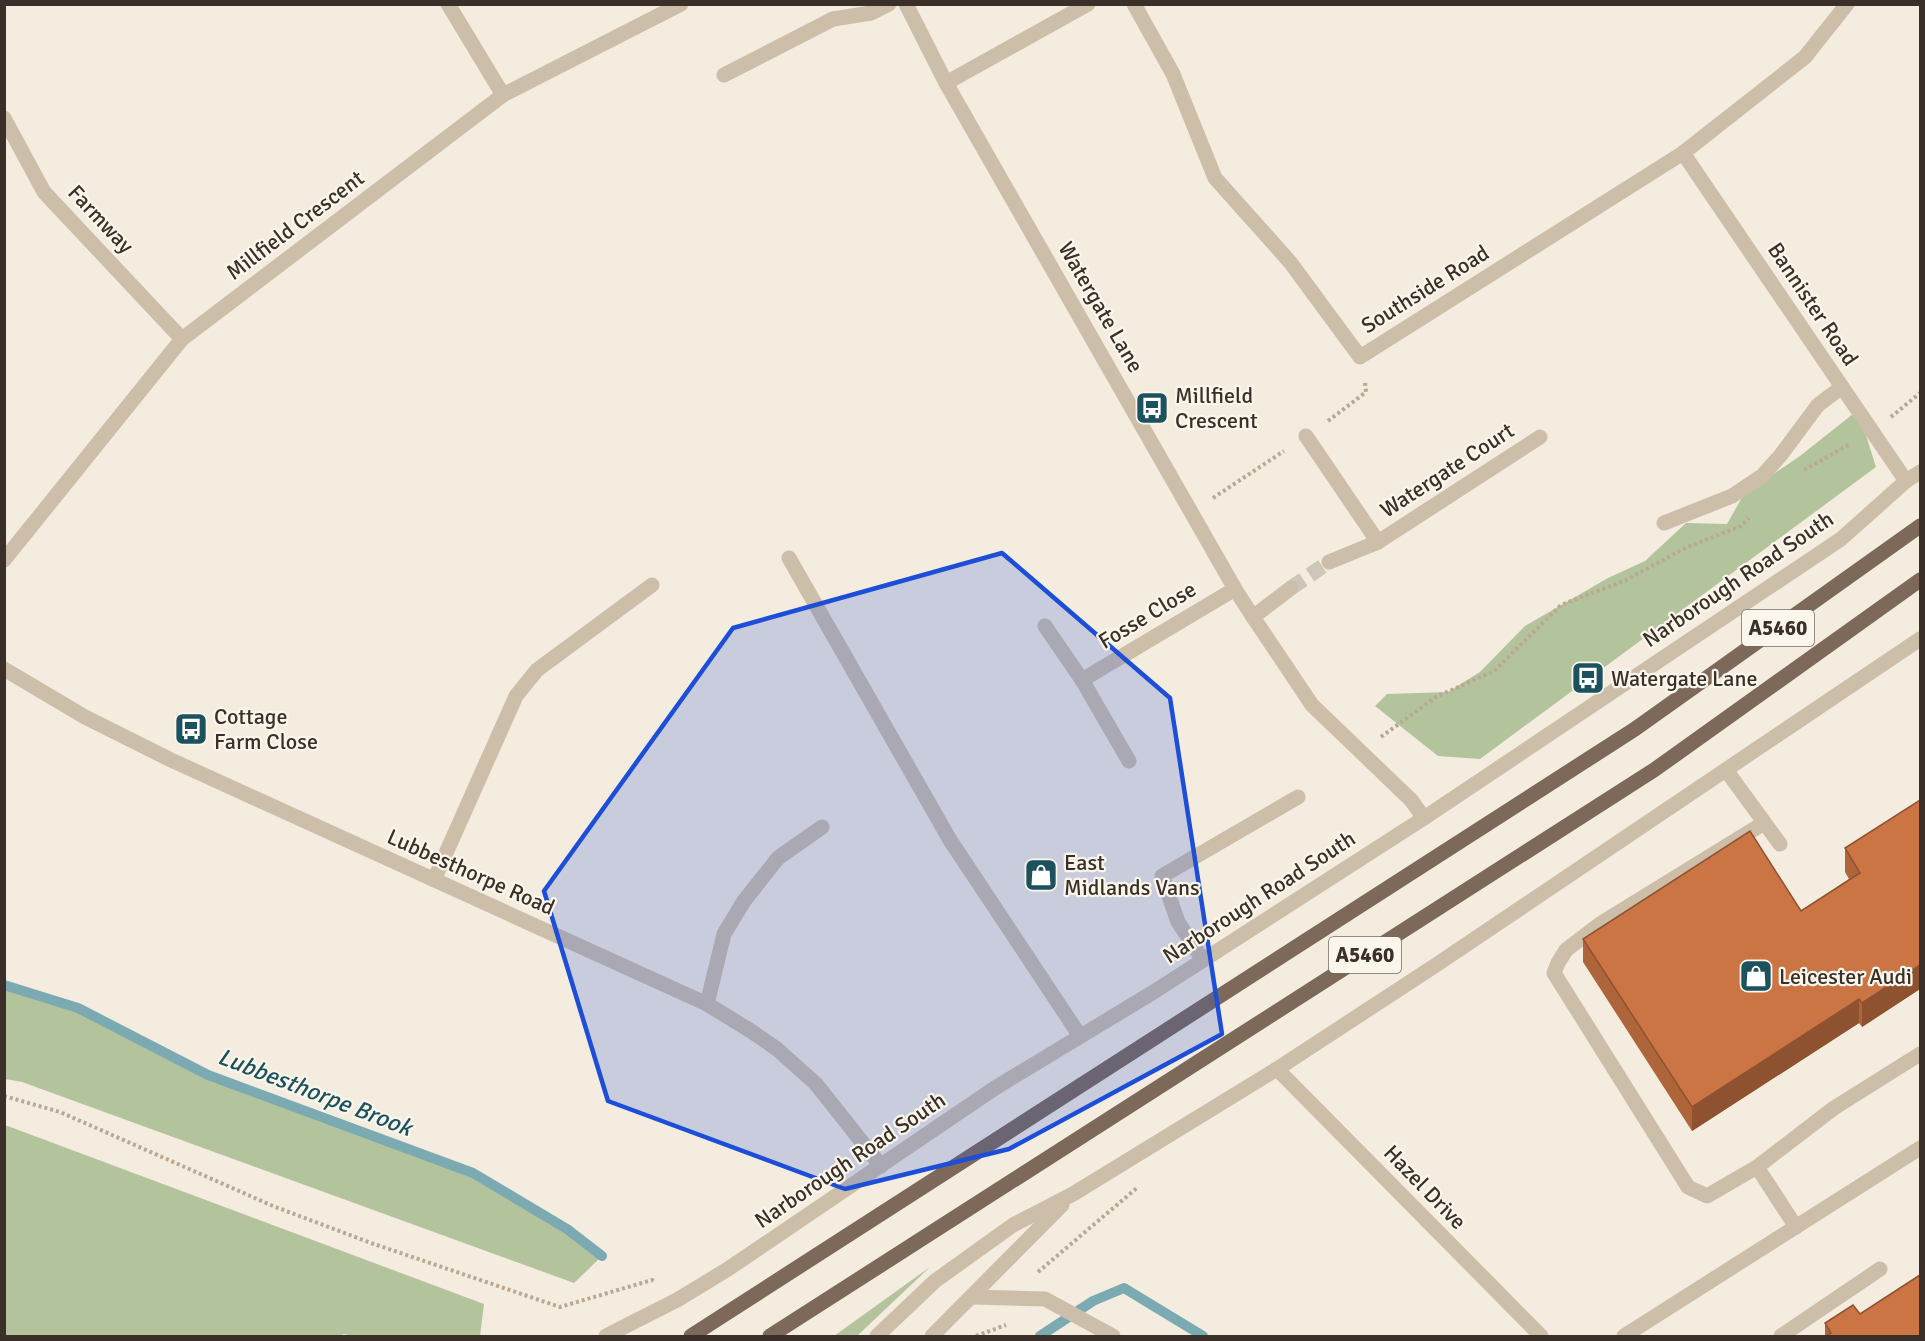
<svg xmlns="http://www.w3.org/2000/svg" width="1925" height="1341" font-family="Signika,sans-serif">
<rect width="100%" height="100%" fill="#f4ecde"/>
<!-- green -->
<g fill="#b3c49d">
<polygon points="1858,410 1876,467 1480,759 1438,756 1375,706 1387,694 1448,692 1480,672 1525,626 1608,578 1645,561 1686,523 1727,524 1744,494 1800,456"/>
<polygon points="5,985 78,1008 208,1075 473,1173 567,1229 602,1256 574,1283 22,1082 5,1079"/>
<polygon points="5,1125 484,1304 480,1336 352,1336 344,1334 339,1336 5,1336"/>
<polygon points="930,1267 857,1336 834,1336"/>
</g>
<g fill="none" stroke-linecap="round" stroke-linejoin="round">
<!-- stream -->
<g stroke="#7baab3" stroke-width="10">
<polyline points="4,985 78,1008 208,1075 473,1173 567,1229 602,1256"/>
<polyline points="1040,1336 1093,1301 1124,1288 1203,1336"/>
</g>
<!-- minor-tunnel -->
<polyline stroke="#cfc6ba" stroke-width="15" stroke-dasharray="15 8" stroke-linecap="butt" points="1291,588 1329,562"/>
<!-- path -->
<g stroke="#b9a893" stroke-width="4" stroke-dasharray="3 3" stroke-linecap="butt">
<polyline points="1891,417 1920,393"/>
<polyline points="1328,421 1366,392 1365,382"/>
<polyline points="1804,470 1850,444"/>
<polyline points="1213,498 1284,451"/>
<polyline points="1381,737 1436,697 1494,671 1561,605 1626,580 1685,548 1741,526 1749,518"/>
<polyline points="4,1096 60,1112 273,1206 371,1243 560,1307 652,1280 656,1282"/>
<polyline points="1038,1272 1138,1187"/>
<polyline points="976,1336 1006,1325"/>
</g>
<!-- service -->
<g stroke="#cdbea9" stroke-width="15">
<polyline points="724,75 833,19 871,13 889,4"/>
<polyline points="1664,523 1732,496 1762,476 1780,456 1818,405 1842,387"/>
<polyline points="789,558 950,840 1080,1036"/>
<polyline points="1726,770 1780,844"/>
<polyline points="1203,960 1178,922 1162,876 1298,797"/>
<polyline points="1757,1167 1707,1196 1688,1187 1554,973 1558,963 1566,950 1600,924 1764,823"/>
<polyline points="1796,1227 1757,1167 1834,1108 1920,1054"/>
<polyline points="973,1297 1045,1299 1113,1336"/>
<polyline points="1781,1336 1880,1269"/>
</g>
<!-- minor -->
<g stroke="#cdbea9" stroke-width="15">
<polyline points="448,4 503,95"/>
<polyline points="906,4 946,83 1235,589 1253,617 1312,705 1411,800 1424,818"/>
<polyline points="1134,4 1173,74 1215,178 1290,262 1360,357 1683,153 1805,57 1847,4"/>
<polyline points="946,83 1088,4"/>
<polyline points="4,118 44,192 182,339"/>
<polyline points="1683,153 1906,481"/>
<polyline points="1306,436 1378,542"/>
<polyline points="4,560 182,339 503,95 681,4"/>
<polyline points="1329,562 1378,542 1540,437"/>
<polyline points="1253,617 1291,588"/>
<polyline points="1045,626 1082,680 1129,761"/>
<polyline points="4,669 85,717 171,760 707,1004 751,1031 777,1049 816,1084 881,1166"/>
<polyline points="1082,680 1235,589"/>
<polyline points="434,880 516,696 537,670 652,585"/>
<polyline points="707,1004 724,934 744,901 778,858 822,827"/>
<polyline points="1277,1069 1541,1336"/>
<polyline points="606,1336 677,1300 728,1269 995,1088 1152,993 1424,818 1841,539 1906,481 1920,472"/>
<polyline points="877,1336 935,1281 1013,1225 1073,1194 1277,1069 1436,965 1920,639"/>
<polyline points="932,1336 1062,1205"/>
<polyline points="1624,1336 1920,1148"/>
</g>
<!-- primary -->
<g stroke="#7d695a" stroke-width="15">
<polyline points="691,1336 1635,729 1920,526"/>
<polyline points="770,1336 1654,770 1920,580"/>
</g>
</g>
<!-- wall -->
<g fill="#af653a">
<polygon points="1920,800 1920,989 1862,1027 1859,1023 1692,1131 1583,962 1583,939 1801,911 1849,879 1845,872 1845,848"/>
<polygon points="1860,1314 1825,1336 1825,1323"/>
</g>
<!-- shaded-wall -->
<g fill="#8f5230">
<polygon points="1920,965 1920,989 1862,1027 1862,1003"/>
<polygon points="1859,999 1859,1023 1692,1131 1692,1107"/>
</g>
<!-- building -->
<g fill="#cc7544" stroke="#8f5230" stroke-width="1.5">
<polygon points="1920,800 1920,965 1862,1003 1859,999 1692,1107 1583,939 1750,831 1801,911 1860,873 1845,848"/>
<polygon points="1920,1275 1920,1336 1826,1336 1831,1333 1825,1323 1853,1305 1860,1314"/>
</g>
<!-- marked area -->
<path fill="#1d4ed8" fill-opacity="0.2" stroke="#1d4ed8" stroke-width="4.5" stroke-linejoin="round" d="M1002,553l168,145 52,336 -213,115 -164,40 -237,-88 -64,-210 189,-263z"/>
<!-- icons -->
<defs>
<g id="bus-square" transform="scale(1.725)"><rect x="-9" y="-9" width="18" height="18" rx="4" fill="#1c525e" stroke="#fbf6eb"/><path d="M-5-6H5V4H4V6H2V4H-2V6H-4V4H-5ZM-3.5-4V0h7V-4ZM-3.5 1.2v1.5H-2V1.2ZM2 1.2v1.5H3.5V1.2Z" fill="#fff"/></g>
<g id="shop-square" transform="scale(1.725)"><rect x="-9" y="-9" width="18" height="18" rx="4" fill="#1c525e" stroke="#fbf6eb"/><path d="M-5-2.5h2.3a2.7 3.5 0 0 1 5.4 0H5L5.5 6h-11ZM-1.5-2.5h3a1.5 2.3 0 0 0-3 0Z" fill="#fff"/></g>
</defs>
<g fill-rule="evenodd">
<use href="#bus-square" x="1152" y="408"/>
<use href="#bus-square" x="1588" y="678"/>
<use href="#bus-square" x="191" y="729"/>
<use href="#shop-square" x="1041" y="875"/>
<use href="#shop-square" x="1756" y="976"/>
</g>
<g text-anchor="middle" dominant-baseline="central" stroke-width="4.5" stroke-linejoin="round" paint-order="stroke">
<!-- shield labels -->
<g fill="#fbf6eb" stroke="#746b63" stroke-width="1.5">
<rect x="1742" y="610" width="72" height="36" rx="4.5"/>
<rect x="1329" y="937" width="72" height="36" rx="4.5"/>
</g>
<g font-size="21" font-weight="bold" fill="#3a3029">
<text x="1778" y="628">A5460</text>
<text x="1365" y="955">A5460</text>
</g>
<!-- street labels -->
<g font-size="22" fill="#3a3029" stroke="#fbf6eb">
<text transform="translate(101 219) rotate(47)">Farmway</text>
<text transform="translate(295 225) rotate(-37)">Millfield Crescent</text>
<text transform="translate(1425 289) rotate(-32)">Southside Road</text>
<text transform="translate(1813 304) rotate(56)">Bannister Road</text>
<text transform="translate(1101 307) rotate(60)">Watergate Lane</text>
<text transform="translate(1447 470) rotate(-33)">Watergate Court</text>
<text transform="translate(1738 579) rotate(-34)">Narborough Road South</text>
<text transform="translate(1147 615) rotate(-31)">Fosse Close</text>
<text transform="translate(471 872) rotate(24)">Lubbesthorpe Road</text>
<text transform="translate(1259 897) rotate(-33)">Narborough Road South</text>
<text transform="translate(850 1160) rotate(-34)">Narborough Road South</text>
<text transform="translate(1425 1187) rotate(46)">Hazel Drive</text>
</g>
<!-- poi labels -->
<g font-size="22" fill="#3a3029" stroke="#fbf6eb" text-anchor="start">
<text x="1175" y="395">Millfield<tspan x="1175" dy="25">Crescent</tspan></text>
<text x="1611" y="678">Watergate Lane</text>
<text x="214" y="716">Cottage<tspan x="214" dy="25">Farm Close</tspan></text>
<text x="1064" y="862">East<tspan x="1064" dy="25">Midlands Vans</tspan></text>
<text x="1779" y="976">Leicester Audi</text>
</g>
<!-- water labels -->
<g font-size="24" font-style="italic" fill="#1c525e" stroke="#fbf6eb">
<text transform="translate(315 1092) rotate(21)">Lubbesthorpe Brook</text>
</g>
</g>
<!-- border -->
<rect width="1925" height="1341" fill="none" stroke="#3a3029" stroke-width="12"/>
</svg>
